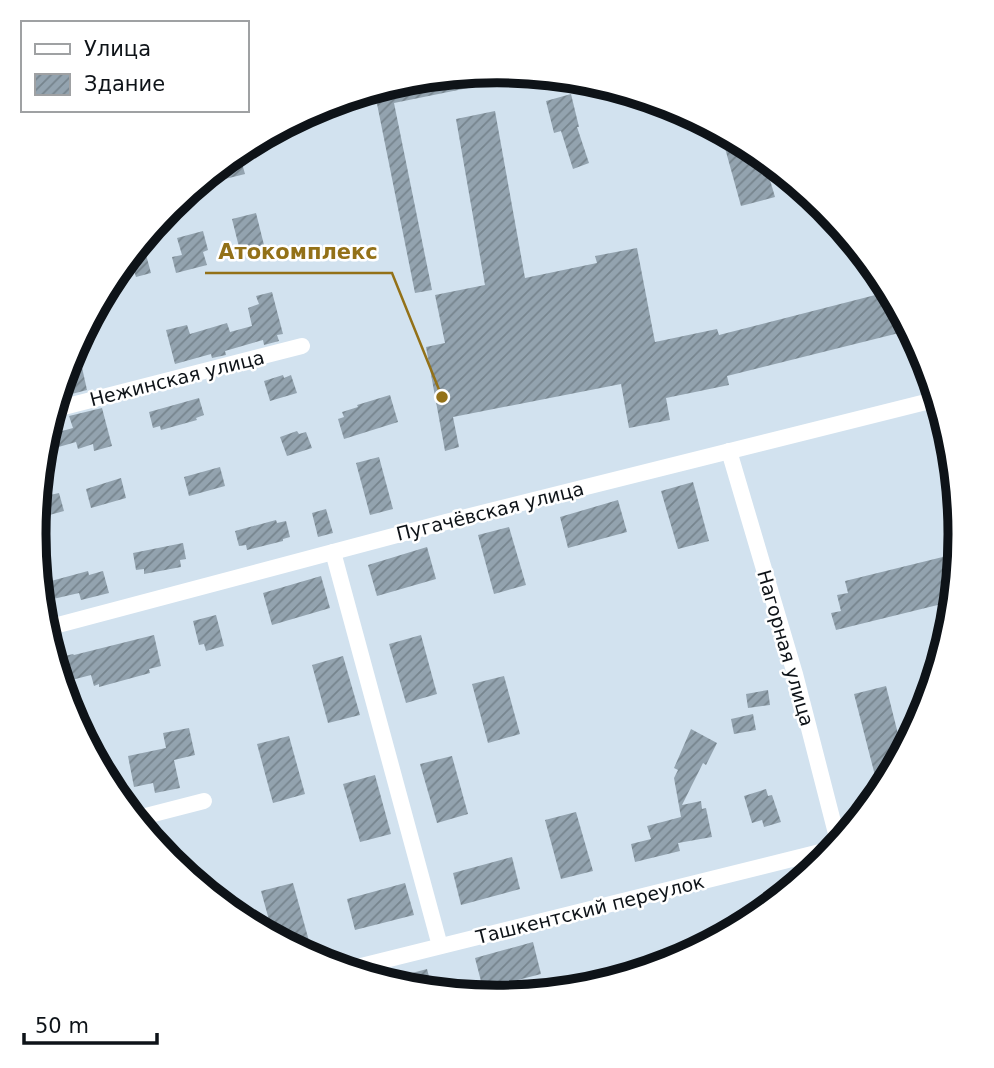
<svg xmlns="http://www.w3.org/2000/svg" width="994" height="1068" font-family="'DejaVu Sans',sans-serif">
<defs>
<pattern id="building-hatch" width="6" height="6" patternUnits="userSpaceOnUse" patternTransform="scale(1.75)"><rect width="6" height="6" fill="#93a3af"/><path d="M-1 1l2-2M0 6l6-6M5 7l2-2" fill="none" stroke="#76848d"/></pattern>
</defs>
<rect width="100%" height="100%" fill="#d2e2ef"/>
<!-- building -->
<g fill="url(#building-hatch)">
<polygon points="497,70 510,72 512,79 394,103 432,290 415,293 374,89 407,79"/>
<polygon points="571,94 579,127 577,127 589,163 573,169 561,131 554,133 546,101"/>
<polygon points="495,111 525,278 597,263 595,256 637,248 655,342 717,329 719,335 891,291 903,314 907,331 727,376 729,385 666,398 670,420 629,428 621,384 453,417 459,447 445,451 426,347 445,343 435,295 485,285 456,119"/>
<polygon points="720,130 755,149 763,156 775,197 741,206"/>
<polygon points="238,149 245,174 225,179 224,175 199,181"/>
<polygon points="256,213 264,245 240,251 232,219"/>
<polygon points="203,231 208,250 203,252 207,265 176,273 172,257 182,255 177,238"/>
<polygon points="142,240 151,273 136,277 133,267 114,273"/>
<polygon points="272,292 283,334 277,335 279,341 264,345 263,340 225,351 226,355 212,358 211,354 175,364 166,330 187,325 190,334 227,323 230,332 252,326 248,308 259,304 256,296"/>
<polygon points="81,363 87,390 64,396 60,384 65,367"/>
<polygon points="283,375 284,378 291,375 297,393 270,401 264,381"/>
<polygon points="390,395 398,422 344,439 338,419 344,417 342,412 358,407 357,405"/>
<polygon points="199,398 204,415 196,418 197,420 161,430 160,426 153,428 149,412"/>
<polygon points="102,408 112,446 94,451 93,444 78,449 76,442 41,452 44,436 73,428 69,416"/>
<polygon points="297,431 299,434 306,432 312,448 287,456 280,437"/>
<polygon points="379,457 393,509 370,515 356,463"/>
<polygon points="220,467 225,486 189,496 184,477"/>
<polygon points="121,478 126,498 91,508 86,489"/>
<polygon points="693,482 709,541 678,549 661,491"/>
<polygon points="59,493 64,511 35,519 37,498"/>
<polygon points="618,500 627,532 568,548 560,517"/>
<polygon points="326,509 333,533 318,537 312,513"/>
<polygon points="276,520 277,523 286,521 290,537 283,539 283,541 247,550 246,545 239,546 235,531"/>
<polygon points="509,527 526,585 494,594 478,535"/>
<polygon points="183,543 186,559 180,560 181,567 144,574 144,569 136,570 133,553"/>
<polygon points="427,547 436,579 377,596 368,565"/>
<polygon points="959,553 954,601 836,630 831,613 841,611 837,595 848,593 845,581"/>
<polygon points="88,571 89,575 103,571 109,593 81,600 79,593 40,602 38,581 51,578 51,581"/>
<polygon points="321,576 330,608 272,625 263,593"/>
<polygon points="216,615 224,646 206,651 204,644 199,645 193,621"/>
<polygon points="154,635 161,666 149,669 150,673 99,687 99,684 94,686 91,675 60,683 53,659 73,654 74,655"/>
<polygon points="421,635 437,694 406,703 389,644"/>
<polygon points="343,656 360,715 328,723 312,665"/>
<polygon points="504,676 520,734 488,743 472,684"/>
<polygon points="886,686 903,754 880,795 854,694"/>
<polygon points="768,690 770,705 748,708 746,694"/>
<polygon points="753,714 756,730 734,734 731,719"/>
<polygon points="189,728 195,755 174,760 180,788 155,793 153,783 134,787 128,756 166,748 163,733"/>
<polygon points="691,729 717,743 706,765 703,763 682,805 701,801 702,809 706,808 712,837 678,843 680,851 635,862 631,844 651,839 647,826 681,817 674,778 678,770 674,768"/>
<polygon points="289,736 305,794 273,803 257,744"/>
<polygon points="452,756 468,814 437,823 420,764"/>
<polygon points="375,775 391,834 360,842 343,784"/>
<polygon points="766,789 768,796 772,795 781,822 764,827 762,820 752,823 744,796"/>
<polygon points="576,812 593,871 561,879 545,820"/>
<polygon points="512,857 520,889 461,905 453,873"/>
<polygon points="293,883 309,941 290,947 274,938 261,891"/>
<polygon points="405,883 414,915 355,930 347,899"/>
<polygon points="533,942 541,974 483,989 475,958"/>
<polygon points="427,969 433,991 406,989 382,981"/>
</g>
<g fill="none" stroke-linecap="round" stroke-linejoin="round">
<!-- street -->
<g stroke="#fff" stroke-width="16">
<polyline points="52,410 302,346"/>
<polyline points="729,451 795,674 839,845"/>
<polyline points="333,552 440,946"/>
<polyline points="43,629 446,522 938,399"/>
<polyline points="134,819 204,801"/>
<polyline points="345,970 836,848"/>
</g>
</g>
<g text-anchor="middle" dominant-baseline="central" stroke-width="5" stroke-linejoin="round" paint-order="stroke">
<!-- street labels -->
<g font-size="19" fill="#0e1318" stroke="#fff">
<text transform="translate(177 378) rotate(-14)">Нежинская улица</text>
<text transform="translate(490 511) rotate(-14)">Пугачёвская улица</text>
<text transform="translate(786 648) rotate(74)">Нагорная улица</text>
<text transform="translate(590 909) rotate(-14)">Ташкентский переулок</text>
</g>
</g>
<!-- crop -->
<path d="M0 0H994V1068H0ZM46 534a451 451 0 1 1 902 0a451 451 0 1 1-902 0Z" fill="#fff" fill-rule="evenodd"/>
<path fill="none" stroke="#0e1318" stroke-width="9" d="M46 534a451 451 0 1 1 902 0a451 451 0 1 1-902 0Z"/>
<!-- callouts -->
<path fill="none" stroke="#937118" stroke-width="2.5" d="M442 397L392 273H205"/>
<circle fill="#937118" stroke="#fff" stroke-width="2.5" cx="442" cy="397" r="7"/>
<g font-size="21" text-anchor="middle" font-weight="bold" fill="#937118" stroke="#fff" stroke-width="5" stroke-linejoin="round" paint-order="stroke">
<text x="298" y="259">Атокомплекс</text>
</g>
<!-- legend -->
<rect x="21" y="21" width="228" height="91" fill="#ffffff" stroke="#9fa1a3" stroke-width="2"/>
<rect x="35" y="44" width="35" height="10" fill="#ffffff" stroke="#9fa1a3" stroke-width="2"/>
<text x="84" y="56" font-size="21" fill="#0e1318">Улица</text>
<rect x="35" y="74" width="35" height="21" fill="url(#building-hatch)" stroke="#9fa1a3" stroke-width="2"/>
<text x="84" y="91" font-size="21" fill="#0e1318">Здание</text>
<!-- scale -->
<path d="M24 1033v10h133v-10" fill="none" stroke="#0e1318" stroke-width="3.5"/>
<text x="35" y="1033" font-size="21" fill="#0e1318" stroke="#ffffff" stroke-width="5" paint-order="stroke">50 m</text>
</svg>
